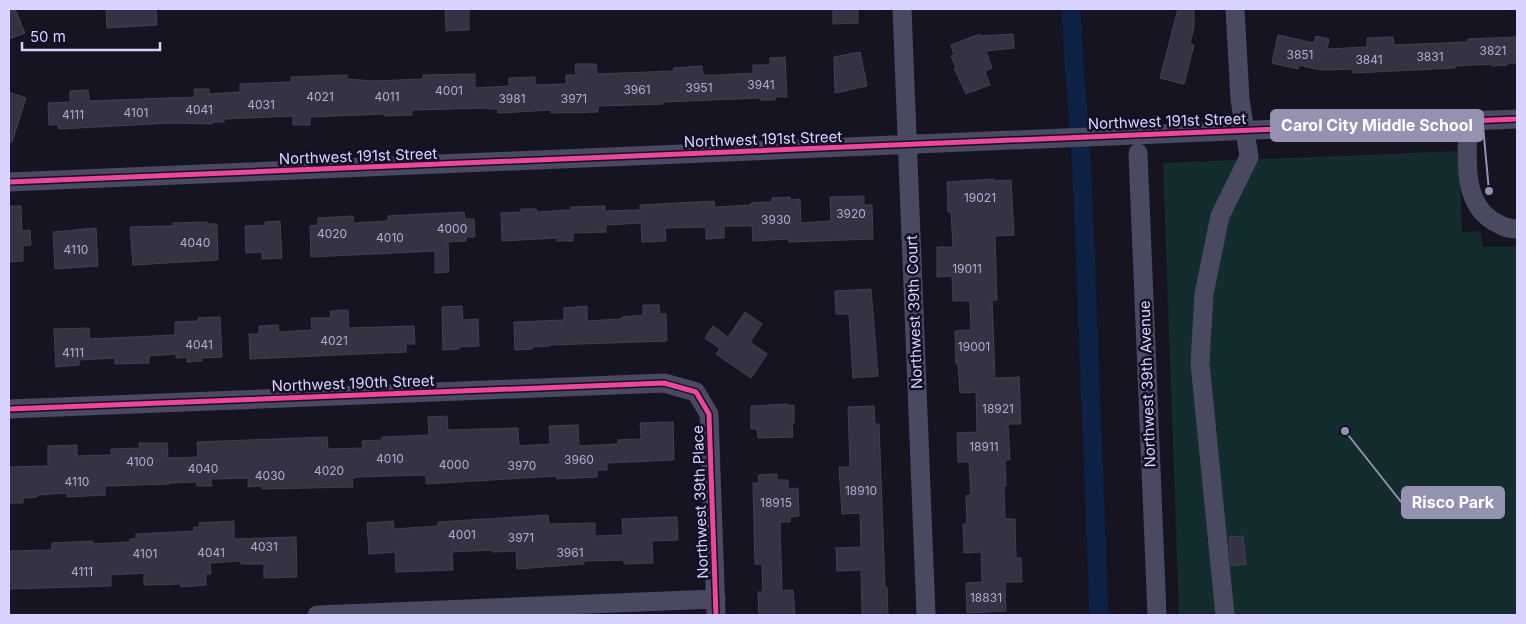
<svg xmlns="http://www.w3.org/2000/svg" width="1526" height="624" font-family="Inter,sans-serif">
<rect width="100%" height="100%" fill="#161421"/>
<!-- green -->
<polygon fill="#132c2d" points="1459,151 1462,232 1480,231 1483,247 1517,246 1517,615 1179,615 1163,163"/>
<g fill="none" stroke-linecap="round" stroke-linejoin="round">
<!-- canal -->
<polyline stroke="#0d2144" stroke-width="19" points="1071,9 1074,62 1082,170 1099,615"/>
</g>
<!-- building -->
<g fill="#343243" stroke="#433f54">
<polygon points="9,9 15,9 25,33 9,39"/>
<polygon points="106,9 156,9 157,25 107,28"/>
<polygon points="445,9 469,9 469,30 446,31"/>
<polygon points="833,9 858,9 858,23 833,24"/>
<polygon points="1178,9 1194,9 1194,27 1190,44 1194,45 1184,84 1160,78"/>
<polygon points="980,34 980,36 1013,34 1014,48 986,51 992,68 985,71 990,85 966,94 954,68 956,68 951,56 954,55 951,45"/>
<polygon points="1278,35 1314,43 1316,36 1329,39 1327,49 1367,47 1367,38 1393,37 1394,45 1468,42 1468,39 1517,37 1517,63 1507,63 1507,65 1492,66 1492,64 1455,66 1455,68 1353,73 1353,69 1321,70 1299,65 1298,69 1272,63"/>
<polygon points="860,52 867,86 835,93 834,57"/>
<polygon points="785,57 787,97 775,97 775,100 760,100 760,98 662,102 663,104 598,106 598,112 551,113 551,110 498,113 498,109 488,109 488,108 412,110 412,115 384,116 384,114 310,117 310,125 293,125 293,116 224,119 224,122 212,122 212,124 171,123 59,129 58,125 49,125 48,103 70,102 70,91 88,90 89,101 195,97 194,89 209,89 209,94 240,92 240,84 291,82 291,77 347,75 347,79 374,81 423,79 423,75 475,74 475,88 509,86 509,78 535,77 535,85 566,84 566,75 576,75 575,64 596,64 597,74 674,71 674,68 702,66 703,75 722,75 753,73 753,65 770,65 770,58"/>
<polygon points="9,92 26,98 12,142 9,142"/>
<polygon points="994,179 994,181 1011,180 1014,235 995,236 997,300 992,300 995,378 1019,377 1021,424 1008,424 1010,460 1005,460 1006,486 1004,486 1005,519 1015,519 1016,558 1021,558 1022,582 1005,582 1006,611 967,613 966,583 982,582 981,552 964,553 963,524 967,524 966,496 971,495 969,462 958,462 957,433 977,432 976,392 960,393 958,364 956,364 955,331 971,330 970,301 953,301 952,276 937,277 937,247 953,247 951,212 948,212 947,182"/>
<polygon points="864,196 864,205 872,205 873,239 789,242 788,239 753,241 752,226 724,226 724,238 706,239 706,227 665,228 666,241 642,242 641,223 606,225 606,232 573,233 573,241 557,241 557,238 502,241 501,213 521,212 521,209 536,209 537,212 571,210 571,207 605,206 605,211 640,210 640,205 714,201 715,207 751,205 751,203 772,202 772,198 790,197 790,200 800,199 801,223 831,221 830,197"/>
<polygon points="9,206 21,206 22,231 30,230 31,245 23,246 23,261 9,262"/>
<polygon points="464,212 465,219 474,219 475,237 466,237 466,241 448,242 449,272 435,273 435,251 311,257 310,226 318,225 318,218 353,216 354,223 388,221 388,216"/>
<polygon points="280,221 282,258 262,259 262,252 246,253 245,226 265,225 265,222"/>
<polygon points="207,222 207,224 217,224 218,260 133,265 130,227 173,226 173,223"/>
<polygon points="96,228 98,266 55,269 53,232"/>
<polygon points="871,289 878,376 853,378 849,314 836,314 835,291"/>
<polygon points="643,305 659,305 660,314 666,314 667,341 550,345 550,346 532,347 532,349 515,350 514,322 564,320 564,308 587,306 587,321 622,319 622,317 643,315"/>
<polygon points="462,306 463,320 478,319 479,346 459,347 459,349 443,350 442,307"/>
<polygon points="348,310 349,328 414,326 415,344 406,344 406,352 250,359 249,334 259,334 259,326 278,325 279,332 312,330 311,318 331,318 330,311"/>
<polygon points="745,312 762,324 750,342 767,354 751,378 716,354 720,349 705,338 713,326 728,337"/>
<polygon points="220,317 222,357 202,358 202,361 187,362 187,357 176,358 176,354 149,356 149,363 115,364 115,358 79,360 79,365 56,367 54,329 89,328 90,339 175,335 175,322 198,321 198,318"/>
<polygon points="788,404 788,406 794,405 794,423 792,424 793,437 758,438 757,429 751,429 751,406"/>
<polygon points="874,406 875,424 879,424 885,587 887,587 888,615 862,615 861,570 837,571 836,548 861,547 860,513 842,514 839,467 850,467 848,407"/>
<polygon points="447,416 448,430 518,428 519,446 550,444 549,426 578,425 579,446 618,444 618,440 641,439 640,423 673,422 674,460 607,463 607,470 597,470 597,477 557,479 557,476 426,484 426,475 356,477 352,479 353,487 262,489 261,486 248,487 248,478 211,479 212,486 197,486 196,482 169,483 169,484 105,486 105,495 67,497 67,493 37,495 37,497 23,498 23,503 9,503 9,467 48,466 48,446 77,445 77,456 111,455 111,449 140,448 139,443 167,443 168,458 198,457 197,442 327,437 328,449 363,448 362,441 382,440 382,437 429,435 428,417"/>
<polygon points="777,474 777,480 788,480 788,489 798,488 799,516 790,517 790,522 780,522 782,591 793,590 795,615 759,615 758,592 763,592 762,564 755,564 753,483 759,483 758,475"/>
<polygon points="548,515 549,524 595,523 595,536 623,535 622,519 677,517 678,540 652,541 653,563 624,564 624,560 584,561 584,564 517,569 516,551 493,552 493,550 452,552 453,570 396,572 395,552 369,554 367,523 393,521 394,529 438,526 438,522"/>
<polygon points="234,521 234,539 296,537 297,577 264,578 264,564 241,564 241,561 210,563 211,574 206,574 206,585 181,587 181,584 144,585 144,573 111,575 111,586 9,589 9,551 52,550 52,543 93,541 93,544 130,542 130,539 136,539 136,534 194,531 194,527 200,527 199,523"/>
<polygon points="1243,536 1246,564 1231,566 1229,537"/>
</g>
<g fill="none" stroke-linecap="round" stroke-linejoin="round">
<!-- minor -->
<g stroke="#4a4962" stroke-width="19">
<polyline points="902,9 926,615"/>
<path d="M1468,121c0,33 -8,79 25,100 9,5 14,8 24,8"/>
<polyline points="1138,153 1157,615"/>
<polyline points="9,182 1517,119"/>
<polyline points="9,409 664,383 696,392 709,414 716,615"/>
<polyline points="317,615 716,599"/>
<polyline points="1225,615 1200,363 1204,294 1220,216 1249,157 1240,99 1235,9"/>
</g>
<!-- cycleway casing -->
<g stroke="#130f26" stroke-width="8">
<g id="cycleway">
<polyline points="9,182 1517,119"/>
<polyline points="9,409 664,383 696,392 709,414 716,615"/>
</g>
</g>
<!-- cycleway -->
<use href="#cycleway" stroke="#ed469a" stroke-width="5"/>
</g>
<g text-anchor="middle" dominant-baseline="central" stroke-width="5" stroke-linejoin="round" paint-order="stroke">
<!-- number labels -->
<g font-size="12" fill="#b0acd0">
<text x="1493" y="50">3821</text>
<text x="1300" y="54">3851</text>
<text x="1430" y="56">3831</text>
<text x="1369" y="59">3841</text>
<text x="761" y="84">3941</text>
<text x="699" y="87">3951</text>
<text x="637" y="89">3961</text>
<text x="449" y="90">4001</text>
<text x="320" y="96">4021</text>
<text x="387" y="96">4011</text>
<text x="512" y="98">3981</text>
<text x="574" y="98">3971</text>
<text x="261" y="104">4031</text>
<text x="199" y="109">4041</text>
<text x="136" y="112">4101</text>
<text x="73" y="114">4111</text>
<text x="980" y="197">19021</text>
<text x="851" y="213">3920</text>
<text x="776" y="219">3930</text>
<text x="452" y="228">4000</text>
<text x="332" y="233">4020</text>
<text x="390" y="237">4010</text>
<text x="195" y="242">4040</text>
<text x="76" y="249">4110</text>
<text x="967" y="268">19011</text>
<text x="334" y="340">4021</text>
<text x="199" y="344">4041</text>
<text x="974" y="346">19001</text>
<text x="73" y="352">4111</text>
<text x="998" y="408">18921</text>
<text x="984" y="446">18911</text>
<text x="390" y="458">4010</text>
<text x="579" y="459">3960</text>
<text x="140" y="461">4100</text>
<text x="454" y="464">4000</text>
<text x="522" y="465">3970</text>
<text x="203" y="468">4040</text>
<text x="329" y="470">4020</text>
<text x="270" y="475">4030</text>
<text x="77" y="481">4110</text>
<text x="861" y="490">18910</text>
<text x="776" y="502">18915</text>
<text x="462" y="534">4001</text>
<text x="521" y="537">3971</text>
<text x="264" y="546">4031</text>
<text x="211" y="552">4041</text>
<text x="570" y="552">3961</text>
<text x="145" y="553">4101</text>
<text x="82" y="571">4111</text>
<text x="986" y="597">18831</text>
</g>
<!-- street labels -->
<g font-size="15" fill="#d9d4ff" stroke="#130f26">
<text transform="translate(1167 121) rotate(-2)">Northwest 191st Street</text>
<text transform="translate(763 139) rotate(-2)">Northwest 191st Street</text>
<text transform="translate(358 156) rotate(-2)">Northwest 191st Street</text>
<text transform="translate(914 312) rotate(-92)">Northwest 39th Court</text>
<text transform="translate(353 383) rotate(-2)">Northwest 190th Street</text>
<text transform="translate(1147 384) rotate(-92)">Northwest 39th Avenue</text>
<text transform="translate(700 502) rotate(-92)">Northwest 39th Place</text>
</g>
</g>
<!-- callouts -->
<path fill="none" stroke="#9591b1" stroke-width="2" d="M1489 191L1483 126M1345 431L1402 503"/>
<g fill="#9591b1" stroke="#130f26" stroke-width="2">
<circle cx="1489" cy="191" r="5"/>
<circle cx="1345" cy="431" r="5"/>
</g>
<g fill="#9591b1" stroke="#9591b1" stroke-width="2">
<rect x="1271" y="110" width="212" height="31" rx="5"/>
<rect x="1402" y="487" width="102" height="31" rx="5"/>
</g>
<g font-size="16" text-anchor="middle" font-weight="bold" fill="#fff">
<text x="1377" y="131">Carol City Middle School</text>
<text x="1453" y="508">Risco Park</text>
</g>
<!-- border -->
<rect width="1526" height="624" fill="none" stroke="#d9d4ff" stroke-width="20"/>
<!-- scale -->
<path d="M22 42v8h138v-8" fill="none" stroke="#d9d4ff" stroke-width="2.5"/>
<text x="30" y="42" font-size="15" fill="#d9d4ff" stroke="#130f26" stroke-width="4" paint-order="stroke">50 m</text>
</svg>
